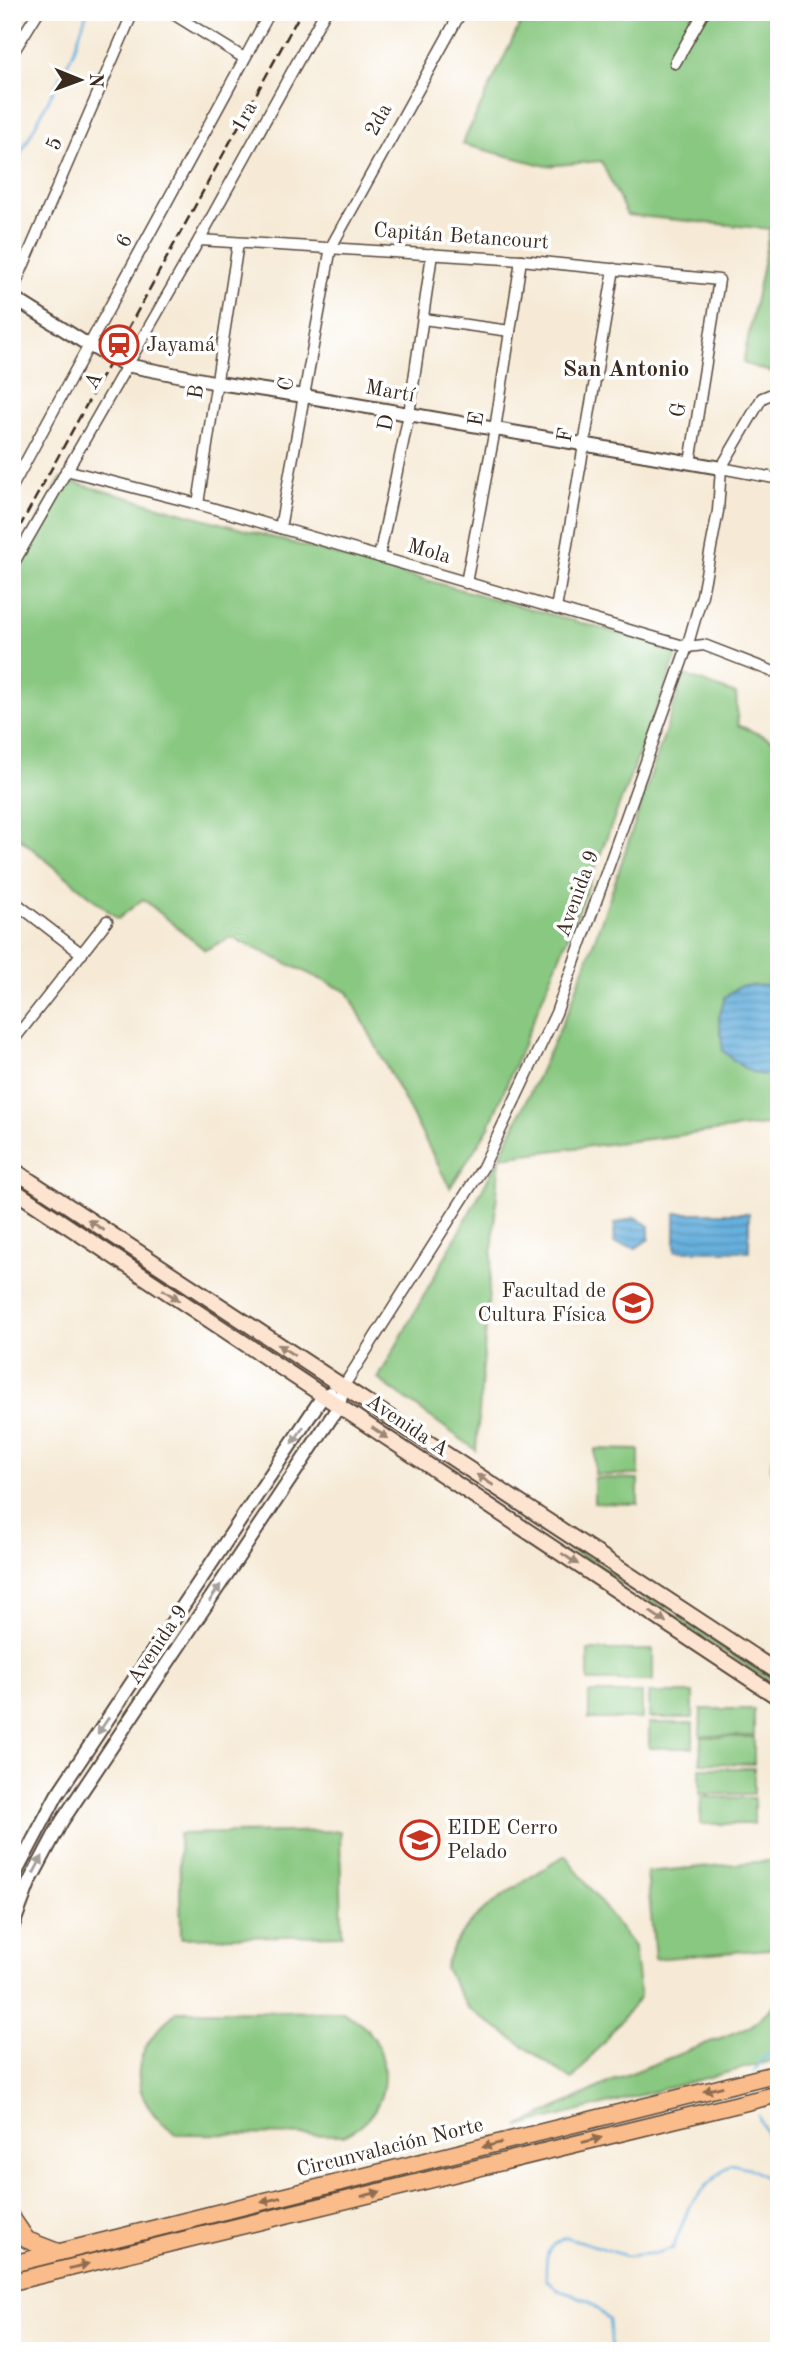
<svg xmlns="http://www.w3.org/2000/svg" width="791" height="2363" font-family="'Old Standard TT',serif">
<defs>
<pattern id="water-rules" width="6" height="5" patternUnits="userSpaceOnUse" patternTransform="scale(1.75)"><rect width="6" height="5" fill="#66b0de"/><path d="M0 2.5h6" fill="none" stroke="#558fb3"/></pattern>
</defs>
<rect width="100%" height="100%" fill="#fff"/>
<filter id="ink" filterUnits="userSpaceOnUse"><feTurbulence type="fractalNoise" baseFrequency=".0143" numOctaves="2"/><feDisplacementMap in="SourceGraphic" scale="14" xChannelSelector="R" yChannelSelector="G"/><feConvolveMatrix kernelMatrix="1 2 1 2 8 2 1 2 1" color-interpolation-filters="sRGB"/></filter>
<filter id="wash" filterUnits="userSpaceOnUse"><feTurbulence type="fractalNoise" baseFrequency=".00686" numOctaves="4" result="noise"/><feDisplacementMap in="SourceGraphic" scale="28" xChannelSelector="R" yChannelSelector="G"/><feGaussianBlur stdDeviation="1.57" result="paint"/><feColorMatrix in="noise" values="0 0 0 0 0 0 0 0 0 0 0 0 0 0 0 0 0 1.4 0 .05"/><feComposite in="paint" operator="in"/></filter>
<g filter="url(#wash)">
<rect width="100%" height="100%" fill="#f6ead6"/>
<!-- green -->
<g fill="#88c880" stroke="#62794f" stroke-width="2">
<polygon points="526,12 779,12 779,375 743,363 770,229 627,215 601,161 546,166 462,144"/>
<polygon points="61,479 679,650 578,912 489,1127 450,1188 348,992 231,937 205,950 143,899 118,919 12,832 12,567"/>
<polygon points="684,675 736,694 738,725 779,743 779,1121 773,1124 500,1157 476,1450 378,1379 500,1157 569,1009 609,900"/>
<path d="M779,1447v36c-12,-10 -9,-24 0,-36z"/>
<polygon points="595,1449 639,1450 639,1475 595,1475"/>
<polygon points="594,1478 638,1479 638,1504 594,1503"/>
<polygon points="538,1524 779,1683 779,1688 536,1527"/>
<rect x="588" y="1650" width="65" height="31"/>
<rect x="589" y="1693" width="53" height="26"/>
<rect x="649" y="1693" width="44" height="25"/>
<polygon points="701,1709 754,1709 754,1736 700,1736"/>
<rect x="649" y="1723" width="44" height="25"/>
<polygon points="701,1737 754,1737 754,1764 700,1763"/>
<rect x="700" y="1768" width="54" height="26"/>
<polygon points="701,1797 754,1798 754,1824 700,1824"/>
<polygon points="340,1831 342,1935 181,1938 179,1834"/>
<path d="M565,1855l69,92 6,50 -68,83 -105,-73 -22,-39c13,-54 78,-84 120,-113z"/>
<polygon points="779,1860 779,1948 655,1959 647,1872"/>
<polygon points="779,2001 779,2059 518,2127 616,2079 751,2026"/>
<path d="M178,2011l165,1c7,5 17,9 23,16 24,26 25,70 -3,95 -5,5 -12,8 -18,12l-169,-1c-53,-38 -47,-85 2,-123z"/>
</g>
<!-- water -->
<g fill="url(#water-rules)" stroke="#506d7e" stroke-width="2">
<path d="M772,985l7,4v83c-23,10 -40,-7 -56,-21l-4,-33 6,-21 15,-11z"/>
<rect x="675" y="1213" width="74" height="38"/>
<polygon points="635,1217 649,1226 649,1239 636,1248 614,1243 615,1224"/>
</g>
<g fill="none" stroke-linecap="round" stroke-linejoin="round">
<!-- stream -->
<g stroke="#66b0de" stroke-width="2.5">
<polyline points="12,170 73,53 87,12"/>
<polyline points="755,2071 761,2060 779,2046"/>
<polyline points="758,2115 776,2157 779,2175"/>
<path d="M612,2351l-3,-31 -21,-20 -30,-10 -12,-11c0,-23 -2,-32 20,-42l61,19 30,-3 16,-5 16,-41 20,-24 22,-19 18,4 19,11 11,-1"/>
</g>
</g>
</g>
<g filter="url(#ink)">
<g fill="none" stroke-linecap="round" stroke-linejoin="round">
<!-- minor casing -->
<g stroke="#57473a" stroke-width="13">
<g id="minor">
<polyline points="170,12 244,58"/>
<polyline points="12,54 38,12"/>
<polyline points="675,63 704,12"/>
<polyline points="199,240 521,260 719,280 690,463"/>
<polyline points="12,292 133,12"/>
<polyline points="423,319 510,331"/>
<polyline points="721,468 779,479"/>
<polyline points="66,470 198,504 687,647 704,645 779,674"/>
<polyline points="12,487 270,12"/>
<polyline points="198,504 238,243"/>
<polyline points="280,528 331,247 461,12"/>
<polyline points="379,557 409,414 432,254"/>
<polyline points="12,566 199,240 325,12"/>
<polyline points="466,583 495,429 521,260"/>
<polyline points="556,609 614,269"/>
<polyline points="12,900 82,954"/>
<polyline points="12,1042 107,921"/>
<polyline points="343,1387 483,1167 556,1013 687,647 702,595 718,511 721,468 762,398 779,391"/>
</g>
</g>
<!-- tertiary casing -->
<g stroke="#57473a" stroke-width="16">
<g id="tertiary">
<polyline points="12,297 90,346 126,365 218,383 304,396 721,468"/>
<polyline points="12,1880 57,1795 323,1396 330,1393"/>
<polyline points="12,1928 29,1883 62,1821 339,1406 343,1387"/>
</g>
</g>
<!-- secondary casing -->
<g stroke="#57473a" stroke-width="18">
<g id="secondary">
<polyline points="12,1169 779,1673"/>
<polyline points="12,1189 779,1698"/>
</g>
</g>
<!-- trunk casing -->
<g stroke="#57473a" stroke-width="19">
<g id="trunk">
<polyline points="12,2218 27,2240 58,2252"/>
<polyline points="12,2264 779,2073"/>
<polyline points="12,2282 779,2094"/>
</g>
</g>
<!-- minor -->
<use href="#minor" stroke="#fff" stroke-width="10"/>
<!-- tertiary -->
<use href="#tertiary" stroke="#fff" stroke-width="12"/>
<!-- secondary -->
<use href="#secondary" stroke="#fde4d0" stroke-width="14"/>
<!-- trunk -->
<use href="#trunk" stroke="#f9bc8a" stroke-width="16"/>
<!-- rail -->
<polyline stroke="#3b2a1e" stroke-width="2.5" stroke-dasharray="10 5" stroke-linecap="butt" points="12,541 301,12"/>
</g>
<!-- one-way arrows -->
<defs><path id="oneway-solid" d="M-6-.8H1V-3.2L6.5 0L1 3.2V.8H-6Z" transform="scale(1.75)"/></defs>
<g fill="#9c8777">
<use href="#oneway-solid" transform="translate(96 1225) rotate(-146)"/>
<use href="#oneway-solid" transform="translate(171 1295) rotate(34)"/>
<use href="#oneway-solid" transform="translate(286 1350) rotate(-147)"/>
<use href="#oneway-solid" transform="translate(380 1433) rotate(34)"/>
<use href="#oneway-solid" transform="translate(485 1480) rotate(-147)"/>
<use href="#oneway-solid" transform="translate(570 1559) rotate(34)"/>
<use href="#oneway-solid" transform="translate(658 1617) rotate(34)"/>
</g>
<g fill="#a79f9a">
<use href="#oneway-solid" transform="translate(298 1435) rotate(124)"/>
<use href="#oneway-solid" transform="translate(215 1593) rotate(-56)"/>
<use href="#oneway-solid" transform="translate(103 1726) rotate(124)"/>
<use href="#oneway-solid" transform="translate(38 1865) rotate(-62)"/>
</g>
<g fill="#906c4f">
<use href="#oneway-solid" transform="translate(713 2089) rotate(166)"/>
<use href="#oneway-solid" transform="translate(592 2140) rotate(-14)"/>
<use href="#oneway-solid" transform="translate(492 2145) rotate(166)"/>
<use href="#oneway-solid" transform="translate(371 2194) rotate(-14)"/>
<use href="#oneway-solid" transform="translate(271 2200) rotate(166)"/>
<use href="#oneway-solid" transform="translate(79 2266) rotate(-14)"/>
</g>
</g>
<!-- icons -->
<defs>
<g id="station-ring" transform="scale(2.0125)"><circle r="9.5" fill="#fff" stroke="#c8321e" stroke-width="1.5"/><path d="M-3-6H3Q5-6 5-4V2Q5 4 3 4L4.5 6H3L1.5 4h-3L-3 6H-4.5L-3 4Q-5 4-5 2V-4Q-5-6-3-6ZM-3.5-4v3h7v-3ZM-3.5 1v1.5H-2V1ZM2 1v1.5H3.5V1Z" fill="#c8321e"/></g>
<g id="university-ring" transform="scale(2.0125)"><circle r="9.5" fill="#fff" stroke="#c8321e" stroke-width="1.5"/><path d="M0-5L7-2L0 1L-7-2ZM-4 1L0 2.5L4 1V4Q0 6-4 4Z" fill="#c8321e"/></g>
<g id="school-ring" transform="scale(2.0125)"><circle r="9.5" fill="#fff" stroke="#c8321e" stroke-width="1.5"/><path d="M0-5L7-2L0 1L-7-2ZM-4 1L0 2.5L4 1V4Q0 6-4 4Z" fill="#c8321e"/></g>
</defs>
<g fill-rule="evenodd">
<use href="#station-ring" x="119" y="345"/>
<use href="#university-ring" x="633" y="1303"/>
<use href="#school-ring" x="420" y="1840"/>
</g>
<g text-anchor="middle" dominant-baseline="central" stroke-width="7" stroke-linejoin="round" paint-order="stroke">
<!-- street labels -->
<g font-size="21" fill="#3b2a1e" stroke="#fff">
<text transform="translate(245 117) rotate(-61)">1ra</text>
<text transform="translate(379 120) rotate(-61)">2da</text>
<text transform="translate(55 144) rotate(-67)">5</text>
<text transform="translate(461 237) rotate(4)">Capitán Betancourt</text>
<text transform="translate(125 241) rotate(-62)">6</text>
<text transform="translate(94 381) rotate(-60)">A</text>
<text transform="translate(287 384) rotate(-80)">C</text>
<text transform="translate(197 392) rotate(-81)">B</text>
<text transform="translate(390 392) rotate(10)">Martí</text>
<text transform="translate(679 410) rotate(-81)">G</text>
<text transform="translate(477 419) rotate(-81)">E</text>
<text transform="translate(387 423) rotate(-79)">D</text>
<text transform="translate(566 435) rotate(-80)">F</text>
<text transform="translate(429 552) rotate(16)">Mola</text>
<text transform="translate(578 894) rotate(-70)">Avenida 9</text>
<text transform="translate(407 1426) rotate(34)">Avenida A</text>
<text transform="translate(158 1645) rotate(-56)">Avenida 9</text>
<text transform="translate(390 2148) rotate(-14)">Circunvalación Norte</text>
</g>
<!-- poi labels -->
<g font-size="21" fill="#3b2a1e" stroke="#fff" text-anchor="start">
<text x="146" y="345">Jayamá</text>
<text x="606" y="1291" text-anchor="end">Facultad de<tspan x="606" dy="24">Cultura Física</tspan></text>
<text x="447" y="1828">EIDE Cerro<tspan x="447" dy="24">Pelado</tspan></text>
</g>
<!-- neighbourhood labels -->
<g font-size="23" font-weight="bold" fill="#3b2a1e" stroke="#fff">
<text x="626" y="369">San Antonio</text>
</g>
</g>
<!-- margin -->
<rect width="791" height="2363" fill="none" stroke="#fff" stroke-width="42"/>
<!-- north arrow -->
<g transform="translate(80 80) rotate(91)" stroke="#ffffff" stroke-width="5" paint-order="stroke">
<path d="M0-5L12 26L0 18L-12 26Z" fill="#3b2a1e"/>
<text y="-10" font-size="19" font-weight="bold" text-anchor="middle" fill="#3b2a1e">N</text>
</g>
</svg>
